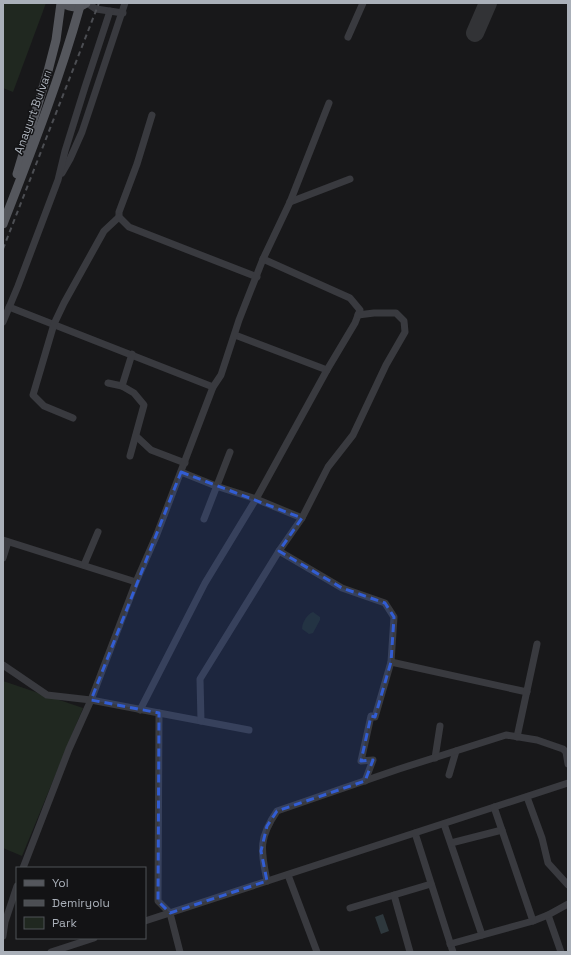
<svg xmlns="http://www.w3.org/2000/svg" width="571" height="955" font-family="'Space Grotesk',sans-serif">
<rect width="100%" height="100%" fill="#18181a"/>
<!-- green -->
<g fill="#202820">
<polygon points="3,3 46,3 13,92 3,88"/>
<path d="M313,612l7,5v3l-7,13 -4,1 -7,-5c0,-6 5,-15 11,-17z"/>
<polygon points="3,681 83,708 22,856 3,848"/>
</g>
<!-- water -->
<polygon fill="#2e383d" points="383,914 389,931 381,934 375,917"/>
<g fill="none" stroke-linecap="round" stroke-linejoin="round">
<!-- taxiway -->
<polyline stroke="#323336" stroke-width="18" points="475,33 488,3"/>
<!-- minor -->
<g stroke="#393a3f" stroke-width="7">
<polyline points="87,3 96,9 123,13"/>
<polyline points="348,37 363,3"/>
<polyline points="152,115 137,164 119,212 119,217 129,227 257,277"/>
<polyline points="62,173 70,159 82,132 125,3"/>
<polyline points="290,202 350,179"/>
<polyline points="9,307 213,387"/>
<polyline points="3,322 18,286 58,180 65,151 85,87 110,11"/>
<polyline points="235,335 327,370"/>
<polyline points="108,383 122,386"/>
<polyline points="73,418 44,406 33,395 54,324 64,303 104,231 119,217"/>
<polyline points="136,436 151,450 185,463"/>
<polyline points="130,456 144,405 134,393 122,386 132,354"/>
<polyline points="181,472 216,486 256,499 302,518"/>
<polyline points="204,519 230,452"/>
<polyline points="3,540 136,582"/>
<polyline points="279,551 342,588 385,603 394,617 391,662 375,717 371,716 361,761 373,760 365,781"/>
<polyline points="3,558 8,542"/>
<polyline points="84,565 98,532"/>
<polyline points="391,662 527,692"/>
<polyline points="3,665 47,695 91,700 159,713 158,901 170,913 180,952"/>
<polyline points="140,710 205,583 256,499 327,370 355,323 360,310 350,298 263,259"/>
<polyline points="159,713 249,730"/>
<polyline points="201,721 200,679 279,551 302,518 328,467 353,435 386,365 405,332 404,321 396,313 374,313 358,315"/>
<polyline points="517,737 537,644"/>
<polyline points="435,758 440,726"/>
<polyline points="449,775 456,751"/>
<polyline points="527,797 542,838 548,863 568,885"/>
<polyline points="444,824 482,935"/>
<polyline points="415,833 453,952"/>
<polyline points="451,843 502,830"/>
<polyline points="23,868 69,749 91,700 136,582 157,534 213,387 221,375 239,320 263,259 290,202 329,103"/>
<polyline points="288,875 317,952"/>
<path d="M267,881c-6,-31 -9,-42 10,-70l122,-42 107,-34 31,5 26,9 3,3 2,12"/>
<polyline points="350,908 394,895"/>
<polyline points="548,915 561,952"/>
<polyline points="145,921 568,783"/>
<polyline points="533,921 548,915 568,904"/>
<polyline points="3,936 5,922 17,886"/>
<polyline points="450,944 533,921 494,807"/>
<polyline points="51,952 94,938"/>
<polyline points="410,952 394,895 431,884"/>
</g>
<!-- major -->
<g stroke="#55575d" stroke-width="9">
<path d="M63,3c8,5 16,5 23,0"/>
<polyline points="17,174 48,71 56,40 61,3"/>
<path d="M3,224c28,-72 56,-143 77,-218"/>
</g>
<!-- rail -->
<polyline stroke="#4c4e53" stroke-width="2" stroke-dasharray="5 4" stroke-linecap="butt" points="3,249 99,3"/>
</g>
<!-- marked area -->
<path fill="#325dd3" fill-opacity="0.2" stroke="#325dd3" stroke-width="3" stroke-dasharray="8 5" stroke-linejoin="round" d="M181,472l121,46 -23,33 63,37 43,15 9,14 -3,45 -16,55 -4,-1 -10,45 12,-1 -8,21 -88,30 -10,15 -6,25 6,30 -97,32 -12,-12 1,-188 -68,-13z"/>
<g text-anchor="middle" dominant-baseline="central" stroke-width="3" stroke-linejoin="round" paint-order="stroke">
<!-- street labels -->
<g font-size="12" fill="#aab0b9" stroke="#131315">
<text transform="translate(33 112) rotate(-70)">Anayurt Bulvarı</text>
</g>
</g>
<!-- border -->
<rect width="571" height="955" fill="none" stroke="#aab0b9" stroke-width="8"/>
<!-- legend -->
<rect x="16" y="867" width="130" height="72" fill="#131315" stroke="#4f5257"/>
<rect x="24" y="880" width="20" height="6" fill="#55575d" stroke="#4f5257"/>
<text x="52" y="887" font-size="12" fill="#aab0b9">Yol</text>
<rect x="24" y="900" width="20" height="6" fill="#4c4e53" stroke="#4f5257"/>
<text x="52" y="907" font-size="12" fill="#aab0b9">Demiryolu</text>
<rect x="24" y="917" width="20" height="12" fill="#202820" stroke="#4f5257"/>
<text x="52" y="927" font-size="12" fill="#aab0b9">Park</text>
</svg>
